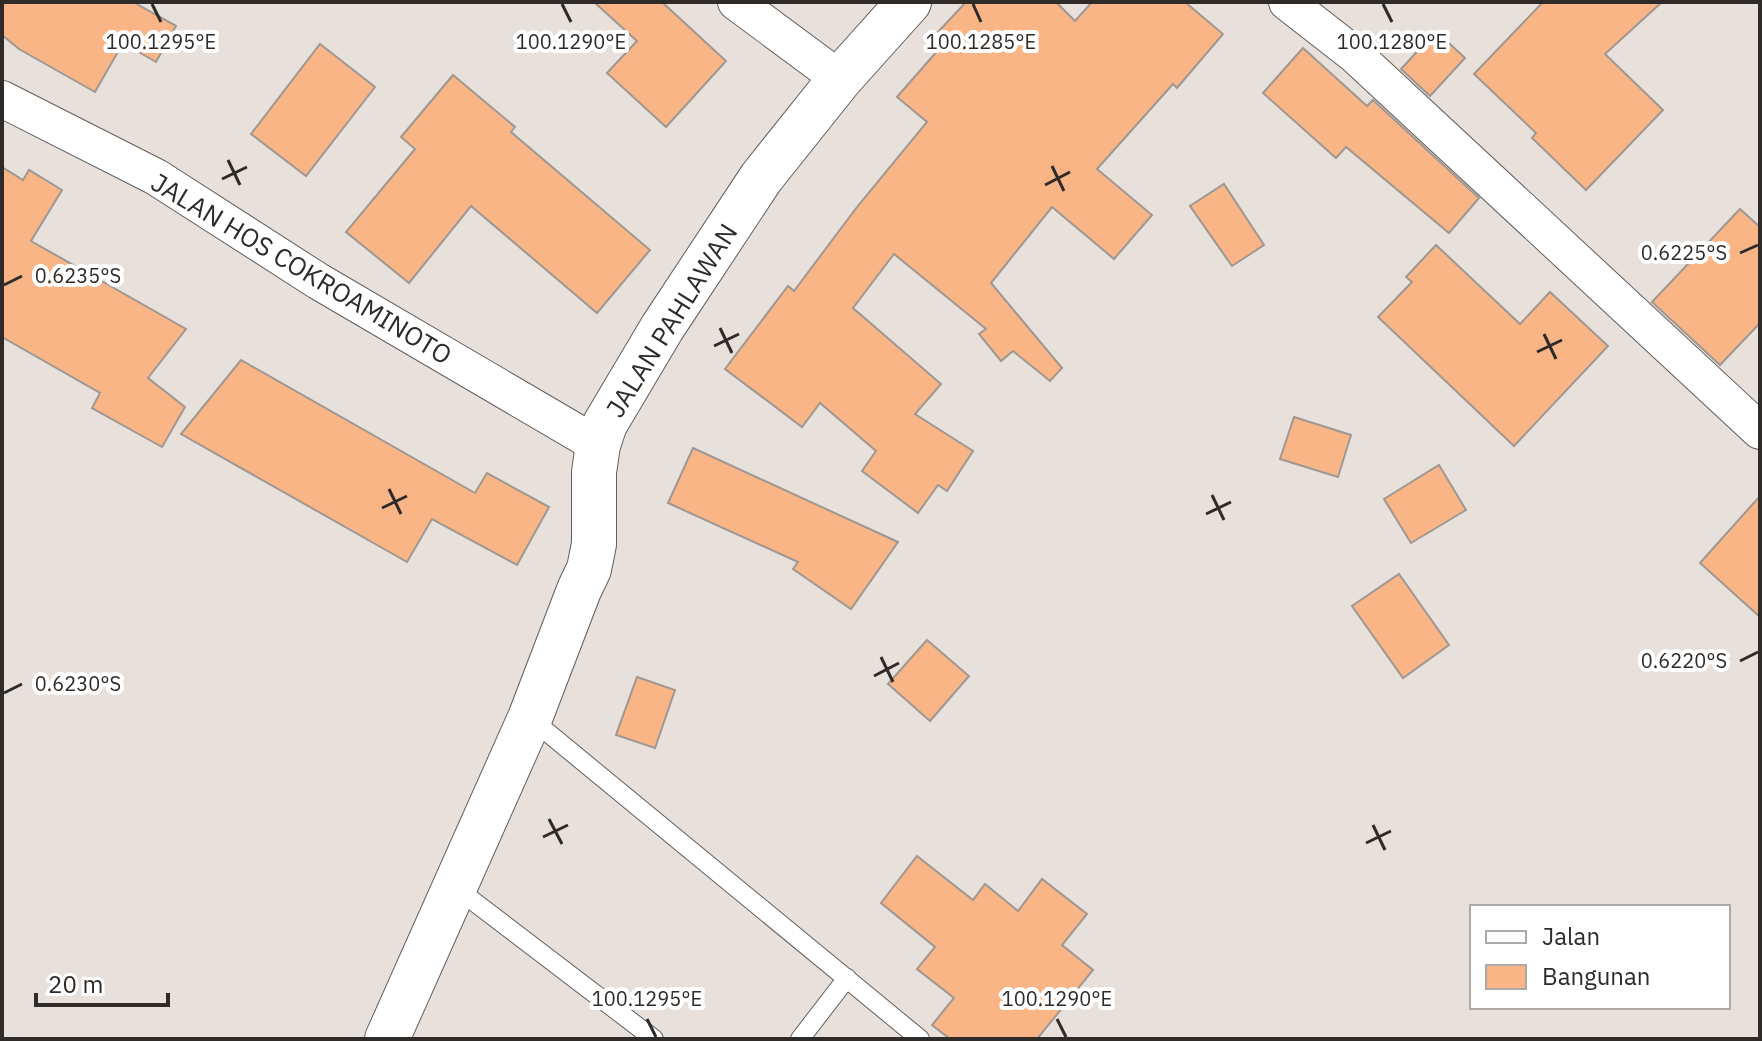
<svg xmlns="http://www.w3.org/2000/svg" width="1762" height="1041" font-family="'IBM Plex Sans',sans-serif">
<rect width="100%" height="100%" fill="#e8e0db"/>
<!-- building -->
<g fill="#fab587" stroke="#9e9792" stroke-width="2">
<polygon points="2,2 133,2 176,26 156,62 123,43 95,92 19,49 2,35"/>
<polygon points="594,2 662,2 726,61 666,127 607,73 637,41"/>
<polygon points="966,2 1056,2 1075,21 1092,2 1185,2 1223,34 1177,88 1173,84 1097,169 1152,215 1114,259 1052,207 991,283 1062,368 1050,381 1013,351 1001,361 979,334 986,329 894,254 853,308 941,384 915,414 973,451 947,491 938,485 918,513 862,471 876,451 820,403 802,427 725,369 788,286 794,291 857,207 927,122 897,97 946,41 937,33"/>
<polygon points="1543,2 1662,2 1605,54 1663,110 1586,190 1532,138 1536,133 1474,74"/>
<polygon points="1436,31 1465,58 1430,96 1401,69"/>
<polygon points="320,44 375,87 306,176 251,134"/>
<polygon points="1303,48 1367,106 1373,100 1479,198 1449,233 1346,147 1336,158 1263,93"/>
<polygon points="453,75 515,127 511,132 650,250 597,313 471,206 409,283 346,232 415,149 401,137"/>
<polygon points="2,167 23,180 29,170 62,190 31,241 186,329 148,378 185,407 162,447 92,408 100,393 2,337"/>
<polygon points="1224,184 1264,245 1232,266 1190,206"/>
<polygon points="1740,209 1760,227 1760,323 1720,365 1652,302"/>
<polygon points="1436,245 1520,324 1550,292 1608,346 1514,446 1378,317 1412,282 1406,277"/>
<polygon points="241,360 475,493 487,473 549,507 517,565 432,519 407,562 181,434"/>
<polygon points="1294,417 1351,435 1338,477 1280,459"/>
<polygon points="693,448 898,542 851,609 793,569 798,562 668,503"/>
<polygon points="1439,465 1466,510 1411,543 1384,499"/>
<polygon points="1760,496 1760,617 1700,563"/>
<polygon points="1399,574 1449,645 1403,678 1352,606"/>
<polygon points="927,640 969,676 930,721 888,684"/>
<polygon points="637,677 675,690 655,748 616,735"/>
<polygon points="917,856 973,900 985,884 1018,911 1042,879 1087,914 1062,945 1093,970 1037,1039 950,1039 932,1025 954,998 917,969 935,947 881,903"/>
</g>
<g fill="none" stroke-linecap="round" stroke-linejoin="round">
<!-- lane casing -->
<g stroke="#635d59" stroke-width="20">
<g id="lane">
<polyline points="530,718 920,1039"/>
<polyline points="456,888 654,1039"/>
<polyline points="800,1039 847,978"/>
</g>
</g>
<!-- street casing -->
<g stroke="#635d59" stroke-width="38">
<g id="street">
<polyline points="736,2 840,79"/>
<polyline points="1287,2 1355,55 1760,431"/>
<polyline points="2,99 156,177 318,281 598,445"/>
</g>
</g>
<!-- secondary casing -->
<g stroke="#635d59" stroke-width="46">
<polyline id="secondary" points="387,1039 530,718 579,590 589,569 594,544 594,472 598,445 605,424 662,328 761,178 840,79 909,2"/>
</g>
<!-- lane -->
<use href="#lane" stroke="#fff" stroke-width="18"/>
<!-- street -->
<use href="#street" stroke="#fff" stroke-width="36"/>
<!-- secondary -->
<use href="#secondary" stroke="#fff" stroke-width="44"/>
</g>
<!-- ticks -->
<path fill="none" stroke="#2e2b29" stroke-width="3" d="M152,4l9,18M562,4l9,18M973,4l8,18M1383,4l9,18M228,160l12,25M1052,166l12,25M222,179l25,-12M1045,185l25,-13M1740,253l18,-8M4,285l18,-9M720,328l12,25M1544,334l12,25M714,346l25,-12M1537,352l25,-12M389,489l12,25M1212,495l12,25M382,508l25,-12M1206,514l25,-12M881,657l12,25M1740,661l18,-9M874,676l25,-13M4,693l18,-9M549,819l13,25M1373,825l12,25M543,837l25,-12M1366,843l25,-12M647,1019l9,18M1057,1019l9,18"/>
<g text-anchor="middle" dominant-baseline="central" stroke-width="8" stroke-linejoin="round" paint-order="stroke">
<!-- street labels -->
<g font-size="26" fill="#2e2b29" stroke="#fff">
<text transform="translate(302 268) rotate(31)">JALAN HOS COKROAMINOTO</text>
<text transform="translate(671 320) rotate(-58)">JALAN PAHLAWAN</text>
</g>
</g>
<g font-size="20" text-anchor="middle" fill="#2e2b29" stroke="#fff" stroke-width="8" stroke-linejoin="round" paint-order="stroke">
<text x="1392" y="49">100.1280°E</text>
<text x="161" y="49">100.1295°E</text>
<text x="571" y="49">100.1290°E</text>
<text x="981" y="49">100.1285°E</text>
<text x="1684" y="260">0.6225°S</text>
<text x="78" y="283">0.6235°S</text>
<text x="1684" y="668">0.6220°S</text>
<text x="78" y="691">0.6230°S</text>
<text x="647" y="1006">100.1295°E</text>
<text x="1057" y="1006">100.1290°E</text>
</g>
<!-- border -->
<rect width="1762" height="1041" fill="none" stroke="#2e2b29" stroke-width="8"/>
<!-- legend -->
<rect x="1470" y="905" width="260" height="104" fill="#ffffff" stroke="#abaaa9" stroke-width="2"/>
<rect x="1486" y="931" width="40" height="12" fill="#ffffff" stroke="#abaaa9" stroke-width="2"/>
<text x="1542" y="945" font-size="24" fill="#2e2b29">Jalan</text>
<rect x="1486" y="965" width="40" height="24" fill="#fab587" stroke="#abaaa9" stroke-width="2"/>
<text x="1542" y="985" font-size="24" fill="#2e2b29">Bangunan</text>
<!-- scale -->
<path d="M36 993v12h132v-12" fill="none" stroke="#2e2b29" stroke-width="4"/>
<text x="48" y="993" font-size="24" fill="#2e2b29" stroke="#ffffff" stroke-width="6" paint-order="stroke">20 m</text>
</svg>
